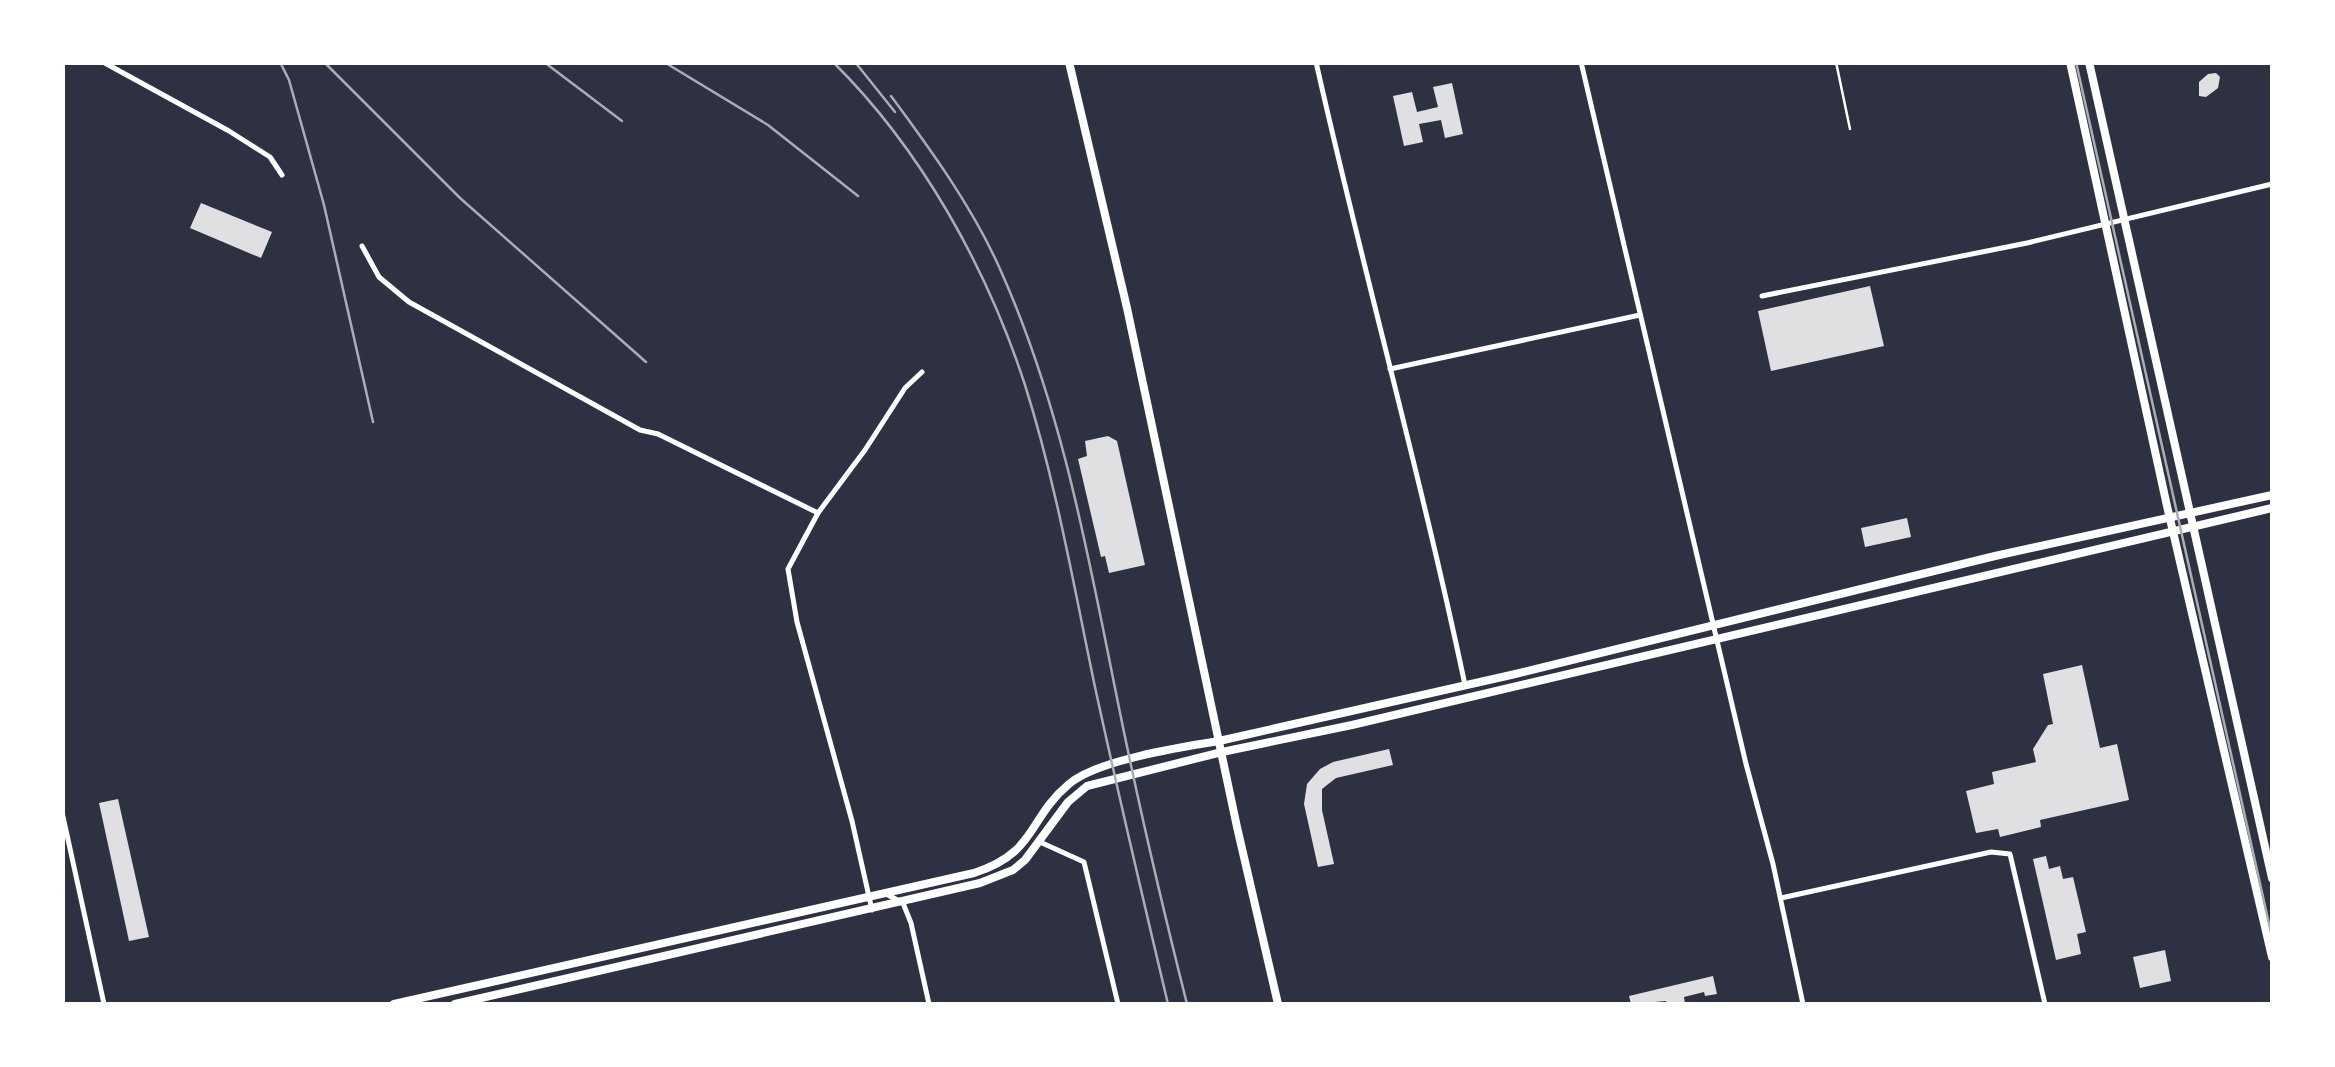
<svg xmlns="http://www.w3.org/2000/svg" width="2335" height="1067" font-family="'PT Sans Narrow',sans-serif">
<rect width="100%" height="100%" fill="#2d3142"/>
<!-- building -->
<g fill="#e0e0e3">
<polygon points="2216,73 2220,77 2218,88 2206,97 2199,96 2199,82 2208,74"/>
<polygon points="1452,83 1463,134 1445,138 1441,120 1419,124 1423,142 1404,146 1393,96 1412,92 1417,112 1438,107 1433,87"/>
<polygon points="201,203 272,232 261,258 190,228"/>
<polygon points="1870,286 1884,346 1771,371 1758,311"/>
<polygon points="1108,436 1117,441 1145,565 1109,573 1105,556 1101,557 1078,459 1087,456 1085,441"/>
<polygon points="1907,518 1911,537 1865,547 1861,528"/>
<polygon points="2082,665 2100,748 2117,744 2129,800 2040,820 2041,827 2000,837 1998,829 1976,833 1966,791 1994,784 1992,772 2036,762 2033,749 2048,725 2053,724 2043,674"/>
<polygon points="1389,749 1393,765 1336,778 1322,789 1322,810 1334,864 1318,867 1304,804 1307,784 1320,769 1333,762"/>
<polygon points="118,799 149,937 129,941 99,803"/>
<polygon points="2046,856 2049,869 2060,866 2063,879 2073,877 2086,932 2077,934 2081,954 2056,960 2033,859"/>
<polygon points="2165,950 2171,981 2140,988 2133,957"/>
<polygon points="1713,976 1717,994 1705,996 1704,992 1684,997 1685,1004 1667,1004 1666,1001 1631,1004 1629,996"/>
</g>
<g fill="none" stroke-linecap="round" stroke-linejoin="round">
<!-- service -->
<polyline stroke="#fff" stroke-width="2.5" points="1836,62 1850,129"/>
<!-- minor -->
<g stroke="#fff" stroke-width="5">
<polyline points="103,62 229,131 270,157 282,175"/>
<path d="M1316,62c47,209 105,414 149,623"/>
<polyline points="1581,62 1746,764 1773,864 1803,1004"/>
<polyline points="362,246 379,277 409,302 640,430 658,434 818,513"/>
<polyline points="1762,296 2027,243 2272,184"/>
<polyline points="1390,369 1640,315"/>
<polyline points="62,812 104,1004"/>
<polyline points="1040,842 1084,862 1118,1004"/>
<polyline points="888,895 903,903 911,923 929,1004"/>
<polyline points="1781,898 1991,852 2010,854 2045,1004"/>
<polyline points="872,910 852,821 797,622 788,569 818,513 865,450 905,388 922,372"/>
</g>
<!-- secondary -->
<g stroke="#fff" stroke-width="8">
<polyline points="2070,62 2167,506 2272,957"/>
<polyline points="2089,62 2272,878"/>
<polyline points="1219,741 1511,675 1995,556 2272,495"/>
<polyline points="1222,752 1352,725 2272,508"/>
</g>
<!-- primary -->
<g stroke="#fff" stroke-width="8">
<polyline points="1069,62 1127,308 1237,827 1278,1004"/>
<path d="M394,1004l580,-131c64,-21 53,-54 95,-89 28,-24 112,-37 150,-43"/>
<polyline points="455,1004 980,883 1013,870 1025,860 1068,802 1087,786 1222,752"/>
</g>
<!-- tram -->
<polyline stroke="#abadb3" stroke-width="2.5" points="2076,62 2272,937"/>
<!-- rail -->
<g stroke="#abadb3" stroke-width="2.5">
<polyline points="280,62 289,80 324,205 373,422"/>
<polyline points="324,62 460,198 646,362"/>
<polyline points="544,62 622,121"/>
<polyline points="664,62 768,125 858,196"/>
<path d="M833,62c88,87 154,206 192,323 31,98 49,202 70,302 23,106 48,212 73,317"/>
<polyline points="855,62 895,112"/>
<path d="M891,96c40,54 82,112 109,173 61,136 87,280 116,424 21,105 45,208 71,311"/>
</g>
</g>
<!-- border -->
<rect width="2335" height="1067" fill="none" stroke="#ffffff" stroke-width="130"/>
</svg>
